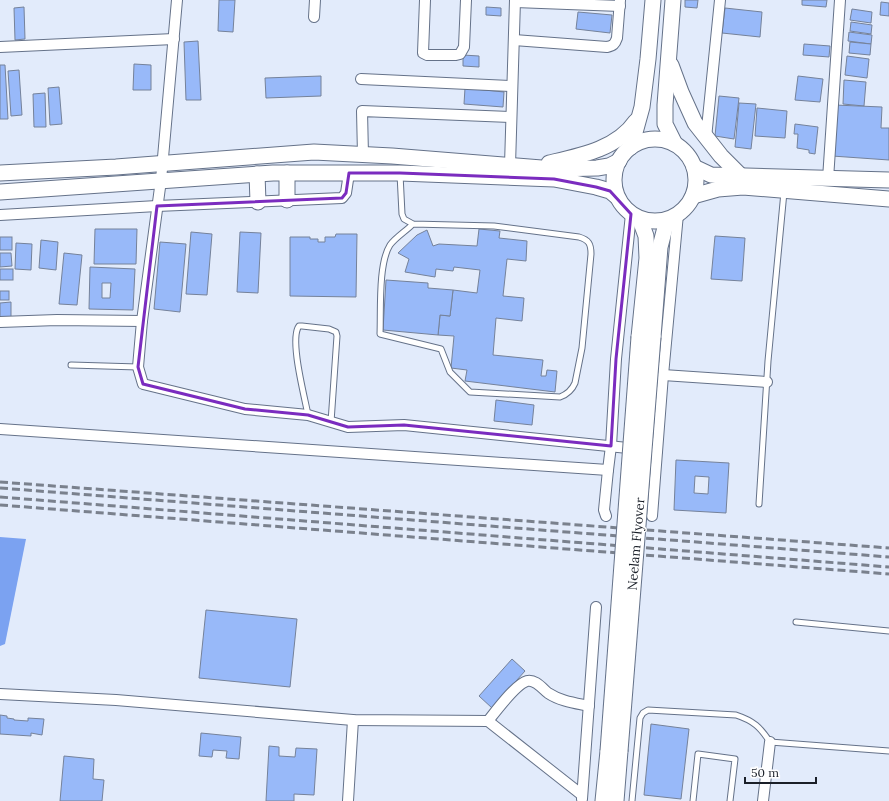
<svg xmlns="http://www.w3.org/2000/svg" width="889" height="801" font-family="Lora,serif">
<rect width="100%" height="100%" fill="#e2ebfb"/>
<!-- water -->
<polygon fill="#7ba2f1" points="0,537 26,539 5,644 0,646"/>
<!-- building -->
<g fill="#98b9f9" stroke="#75829a" fill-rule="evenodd">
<polygon points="219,0 235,0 233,32 218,31"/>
<polygon points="685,0 698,0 697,8 685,7"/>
<polygon points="802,0 827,0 826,7 802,5"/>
<polygon points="881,2 889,3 889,16 880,15"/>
<polygon points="24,7 25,39 15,40 14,8"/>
<polygon points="486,7 501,8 501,16 486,15"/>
<polygon points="725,8 762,12 760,37 722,33"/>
<polygon points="852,9 872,12 871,23 850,20"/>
<polygon points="578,12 612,15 610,33 576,29"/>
<polygon points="851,22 872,25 871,34 850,31"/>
<polygon points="849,32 872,35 871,44 848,41"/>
<polygon points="198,41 201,100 186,100 184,42"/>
<polygon points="850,42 871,44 870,55 849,53"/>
<polygon points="804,44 830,46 829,57 803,55"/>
<polygon points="463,55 479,56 479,67 463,66"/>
<polygon points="847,56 869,59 867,78 845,75"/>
<polygon points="134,64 151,65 151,90 133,90"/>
<polygon points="0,65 5,65 8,119 0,119"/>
<polygon points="19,70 22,115 11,116 8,71"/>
<polygon points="321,76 321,96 266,98 265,78"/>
<polygon points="798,76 823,79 820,102 795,100"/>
<polygon points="844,80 866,82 864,106 843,104"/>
<polygon points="59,87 62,124 50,125 48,88"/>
<polygon points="465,88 504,92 503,107 464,104"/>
<polygon points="45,93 46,127 34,127 33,94"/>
<polygon points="719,96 739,98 734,139 715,136"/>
<polygon points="739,103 756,104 751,149 735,147"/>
<polygon points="835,105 882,107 881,128 889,128 889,160 832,156"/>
<polygon points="757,108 787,111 785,138 755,136"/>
<polygon points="795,124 818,127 815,154 809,153 809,150 797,148 798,134 794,134"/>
<polygon points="95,229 137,229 136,264 94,264"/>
<polygon points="479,229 500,231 499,238 527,241 526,261 507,259 503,296 524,298 522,321 496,318 493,355 543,360 541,376 546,376 547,370 557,371 555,392 465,381 467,370 451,368 454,336 438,335 440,315 450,316 453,290 477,293 480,270 454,267 453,271 436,269 435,277 405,272 409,259 398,253 417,235 427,230 433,246 439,244 477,246"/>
<polygon points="191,232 212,234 207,295 186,294"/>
<polygon points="240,232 261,233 258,293 237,292"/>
<polygon points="336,234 357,234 356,297 290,296 290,237 310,237 310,239 318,239 318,242 325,242 325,237 335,237"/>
<polygon points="715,236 745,238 742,281 711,279"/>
<rect x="0" y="237" width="12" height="13"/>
<polygon points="41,240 58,242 56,270 39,268"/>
<polygon points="160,242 186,244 180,312 154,309"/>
<polygon points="16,243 32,244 31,270 15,269"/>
<polygon points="0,253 11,253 12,266 0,267"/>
<polygon points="64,253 82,255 77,305 59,304"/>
<path d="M90,267l45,2 -2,41 -44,-1zM102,283h9l-1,15h-8z"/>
<rect x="0" y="269" width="13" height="11"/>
<polygon points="386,280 428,283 428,288 453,290 450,316 440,315 438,335 383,330"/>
<rect x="0" y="291" width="9" height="9"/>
<polygon points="11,302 11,317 0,318 0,303"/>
<polygon points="496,400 534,405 532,425 494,421"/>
<path d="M676,460l53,3 -3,50 -52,-3zM695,476l14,1 -1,17 -14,-1z"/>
<polygon points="206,610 297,619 290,687 199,678"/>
<polygon points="512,659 525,671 492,708 479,696"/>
<polygon points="0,715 7,716 7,718 14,719 14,720 28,721 28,718 44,719 42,735 31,733 31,736 0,734"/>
<polygon points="651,724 689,729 681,799 644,795"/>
<polygon points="201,733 241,737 239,759 226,758 227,751 213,750 212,757 199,756"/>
<polygon points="269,746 279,747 279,756 295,757 296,748 317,749 314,795 294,794 294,801 266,801"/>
<polygon points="64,756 94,759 93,779 104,780 102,801 60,801"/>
</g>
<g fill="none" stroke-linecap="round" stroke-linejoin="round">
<!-- lane casing -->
<g stroke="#657289" stroke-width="7">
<g id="lane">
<path d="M400,174l2,40 2,5 9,5 81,2 85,11c10,3 12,7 12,17l-9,94 -7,35c-3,7 -7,11 -15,14l-90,-5 -20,-20 -9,-23 -61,-15c1,-23 -2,-70 10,-89 6,-8 16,-14 23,-21"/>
<polyline points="71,365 138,367"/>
<path d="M308,415c-3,-17 -19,-76 -9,-89h3l27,3 7,3 1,4 -6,86"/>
<polyline points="759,504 768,361 784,192"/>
<polyline points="796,622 889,631"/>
<path d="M632,801l8,-83 3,-5 5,-3 88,5c18,6 24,12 34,27l119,9"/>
<polyline points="693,801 698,754 735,759 730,801"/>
</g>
</g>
<!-- street casing -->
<g stroke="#657289" stroke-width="12">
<g id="street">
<polyline points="177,0 161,180 142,321 138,367 143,384 245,409 308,415 348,427 404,425 657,451"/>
<polyline points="425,0 423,53 427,55 456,55 460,54 464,47 466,0"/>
<polyline points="515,2 620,6"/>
<polyline points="314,17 315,0"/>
<path d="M514,40l93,7c6,-1 8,-3 10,-9l3,-38"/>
<polyline points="0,47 174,39"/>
<polyline points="361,79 512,86"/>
<polyline points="706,138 720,0"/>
<polyline points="363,155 362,111 511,117"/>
<polyline points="510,165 515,0"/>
<polyline points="828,179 840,0"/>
<polyline points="0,215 157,206 342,198 346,193 349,173"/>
<polyline points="0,322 57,320 142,321"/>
<polyline points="663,375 767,382"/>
<polyline points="0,429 608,470"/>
<polyline points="606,516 604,510 608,470 611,446 616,359 631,214"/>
<polyline points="652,516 663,375 678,214"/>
<polyline points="0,694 116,700 353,720 488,721 582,795"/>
<path d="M488,721c8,-10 28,-37 39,-40 8,-2 15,7 21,12 12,8 27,10 41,13"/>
<polyline points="582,799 596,607"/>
<polyline points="348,801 353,720"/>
<polyline points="763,801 770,742"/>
</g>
</g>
<!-- secondary casing -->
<g stroke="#657289" stroke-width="17">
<g id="secondary">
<polyline points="673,0 665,105 665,124 675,144"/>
<polyline points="671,65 681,92 695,123 721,156 740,175"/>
<circle cx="655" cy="180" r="41"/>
<polyline points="631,147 642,107 648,59 653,0"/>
<path d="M549,163c31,-7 68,-14 87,-42"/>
<polyline points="694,167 711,175 889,180"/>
<polyline points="0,173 116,167 314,152 392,156 554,169 597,168 609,166 619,161"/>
<polyline points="287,173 287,200"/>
<polyline points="257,174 258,202"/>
<polyline points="0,192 273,173 400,173 554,179 596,187 610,191 616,196"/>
<polyline points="693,196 718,189 743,187 889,199"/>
<polyline points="639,337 647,258 646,236 640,220"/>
<polyline points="653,337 660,247 667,220"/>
<polyline points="603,801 608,751"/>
<polyline points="616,801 620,751"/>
</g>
</g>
<!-- lane -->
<use href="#lane" stroke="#fff" stroke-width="5"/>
<!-- street -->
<use href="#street" stroke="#fff" stroke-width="10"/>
<!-- secondary -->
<use href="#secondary" stroke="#fff" stroke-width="15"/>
<!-- rail -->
<g stroke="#7a818d" stroke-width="3" stroke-dasharray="8 4" stroke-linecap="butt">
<polyline points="0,482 889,548"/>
<polyline points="0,488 889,557"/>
<polyline points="0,497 889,567"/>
<polyline points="0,505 889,574"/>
</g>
<!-- secondary-bridge casing -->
<g stroke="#657289" stroke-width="17" stroke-linecap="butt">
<g id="secondary-bridge">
<polyline points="608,751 639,337"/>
<polyline points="620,751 653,337"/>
</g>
</g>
<!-- secondary-bridge -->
<use href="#secondary-bridge" stroke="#fff" stroke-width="15"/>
</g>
<!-- marked area -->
<path fill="none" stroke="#7b2cbf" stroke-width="3" stroke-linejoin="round" d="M349,173h51l154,6 42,8 14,4 21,23 -15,145 -5,87 -207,-21 -56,2 -40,-12 -63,-6 -102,-25 -5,-17 19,-161 185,-8 4,-5z"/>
<g text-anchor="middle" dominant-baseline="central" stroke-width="3" stroke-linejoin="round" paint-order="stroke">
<!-- street labels -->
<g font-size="13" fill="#1a1f28" stroke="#fff">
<text transform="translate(636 544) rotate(-85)">Neelam Flyover</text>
</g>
</g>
<!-- scale -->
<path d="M745 777v6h71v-6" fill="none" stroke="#1a1f28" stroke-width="2"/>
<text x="751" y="777" font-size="12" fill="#1a1f28" stroke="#ffffff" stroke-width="3" paint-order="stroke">50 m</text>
</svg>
